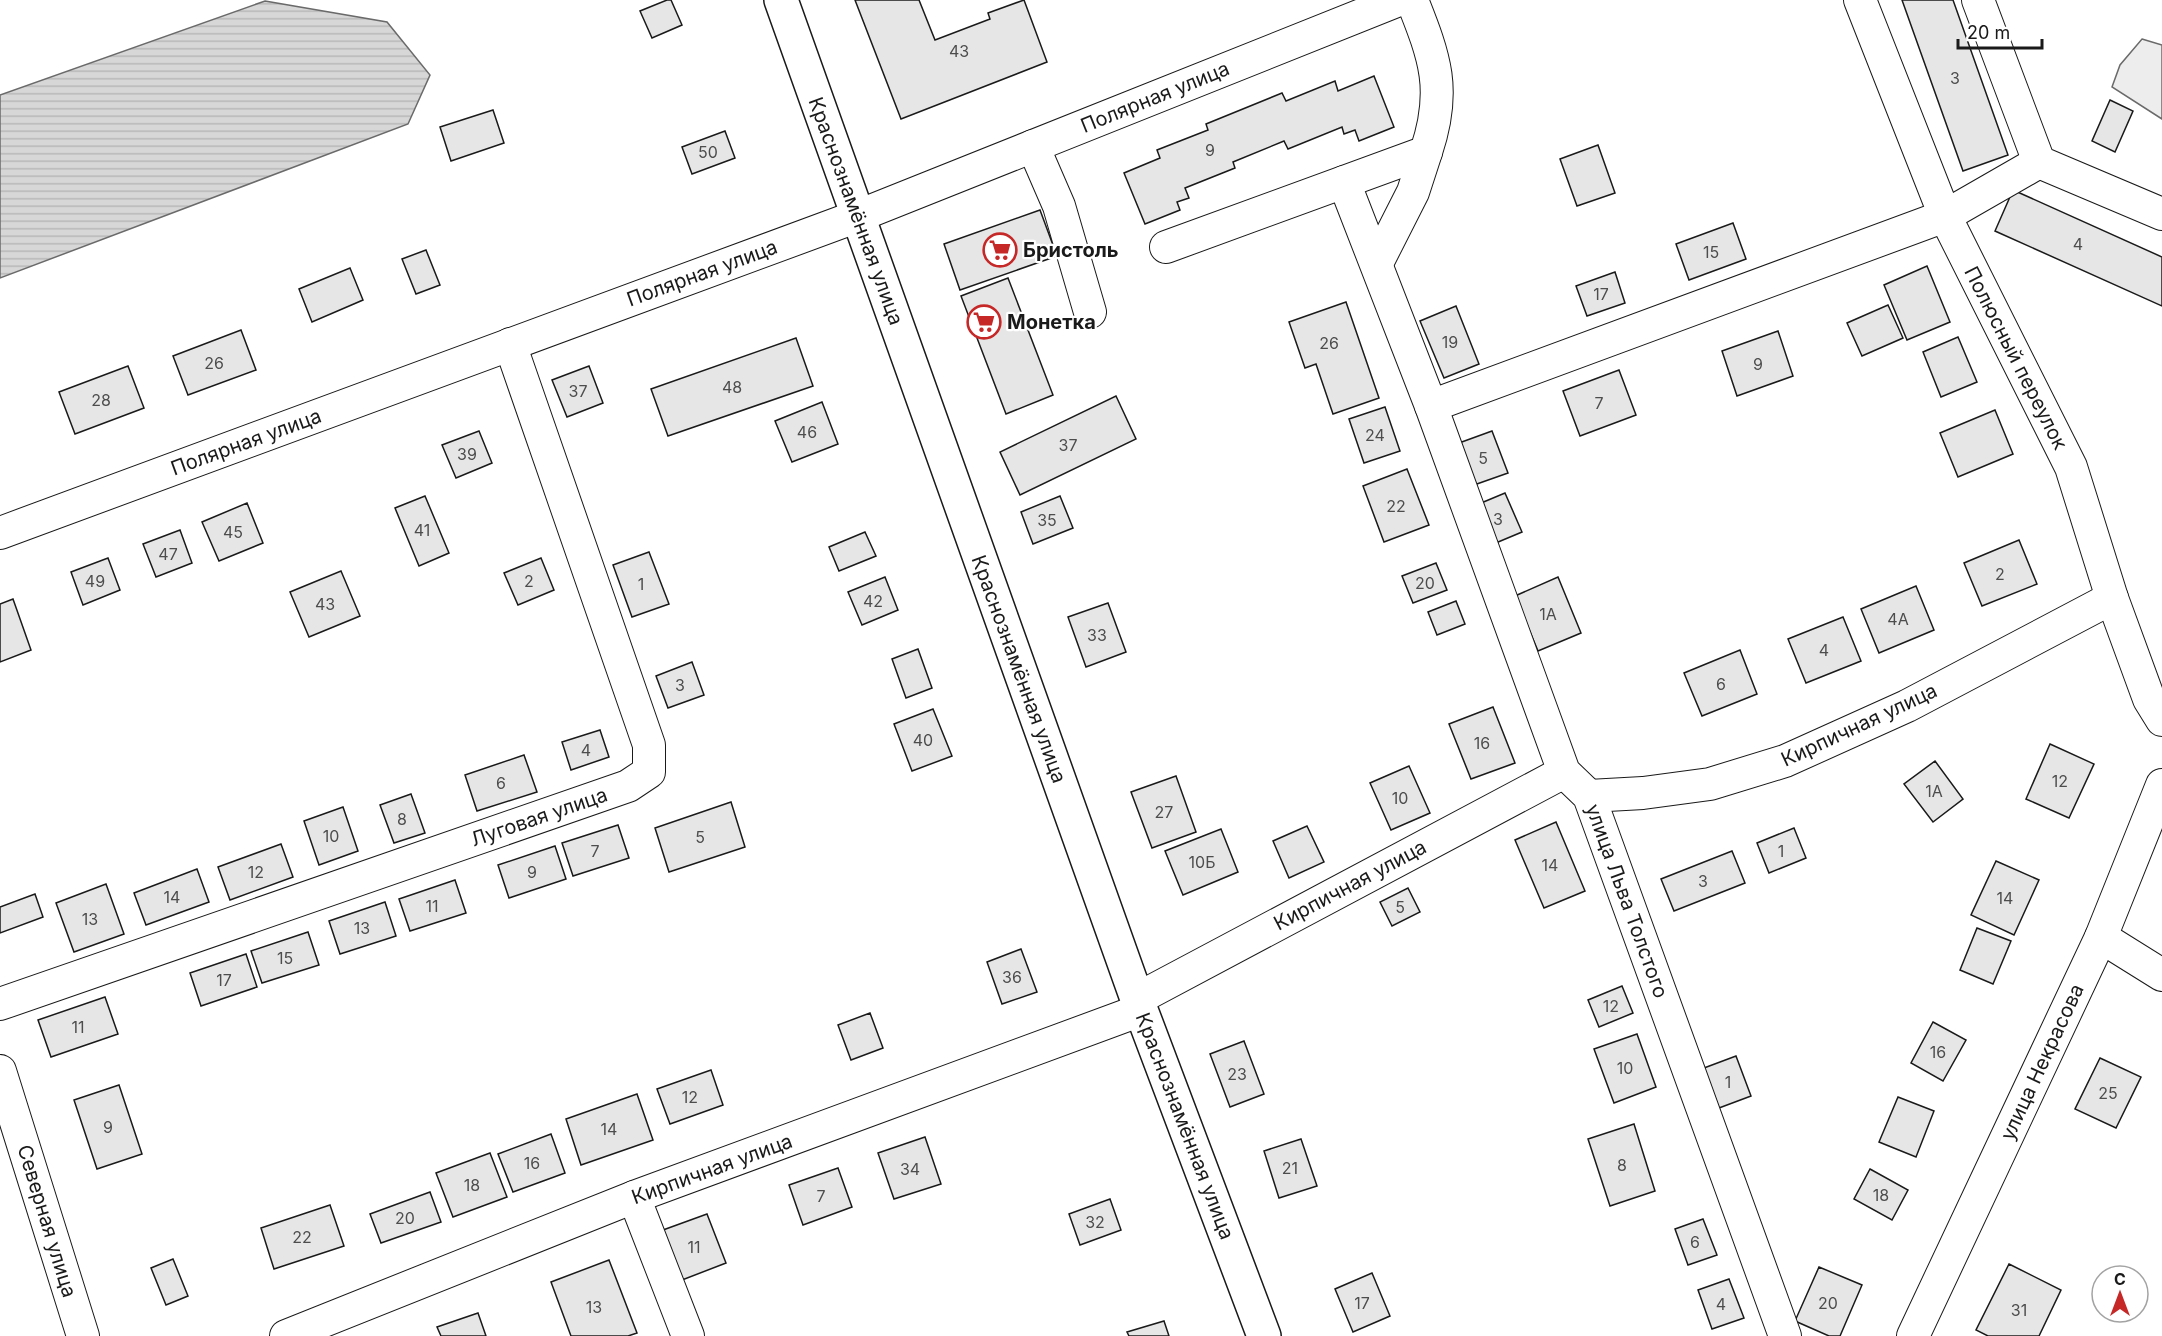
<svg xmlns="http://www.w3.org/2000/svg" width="2162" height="1336" font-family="Inter,sans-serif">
<defs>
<pattern id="water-rules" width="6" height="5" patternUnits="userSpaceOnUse" patternTransform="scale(1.5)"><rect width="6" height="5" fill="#d7d7d7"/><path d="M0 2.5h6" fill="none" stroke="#b8b8b8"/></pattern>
</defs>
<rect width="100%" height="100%" fill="#fff"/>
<!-- built -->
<polygon fill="#ededed" stroke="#6a6a6a" stroke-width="1.5" points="2142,39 2162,45 2162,119 2112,87 2120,65"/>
<!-- water -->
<polygon fill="url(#water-rules)" stroke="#6a6a6a" stroke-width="1.5" points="265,1 387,22 430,75 408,124 0,278 0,95"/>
<!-- building -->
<g fill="#e6e6e6" stroke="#1a1a1a" stroke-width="1.5">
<polygon points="667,0 671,0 682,25 652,38 640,11"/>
<polygon points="855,0 919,0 935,40 990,19 988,13 1024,0 1047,62 901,119"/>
<polygon points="1902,0 1953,0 2008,155 1963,171"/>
<polygon points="1374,76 1394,127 1359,141 1355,130 1344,134 1342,127 1288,149 1284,141 1233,162 1235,168 1185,188 1189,198 1177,202 1180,210 1145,224 1124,173 1160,158 1157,150 1208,130 1206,124 1282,93 1286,101 1335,81 1338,91"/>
<polygon points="2110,100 2133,111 2115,152 2092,141"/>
<polygon points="493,110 504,143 451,161 440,127"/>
<polygon points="725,131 735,158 692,174 682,147"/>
<polygon points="1598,145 1615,193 1577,206 1560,159"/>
<polygon points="2013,190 2162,257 2162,306 1995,231"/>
<polygon points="1040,210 1057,256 960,290 944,244"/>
<polygon points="1733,223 1746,259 1689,280 1676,244"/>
<polygon points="426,250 440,285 416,294 402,259"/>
<polygon points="1927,266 1950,322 1907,340 1884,285"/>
<polygon points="350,268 363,300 312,322 299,289"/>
<polygon points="1615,272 1625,303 1587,316 1576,286"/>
<polygon points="1008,278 1053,395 1006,414 961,296"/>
<polygon points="1346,302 1379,398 1333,414 1316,364 1305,368 1289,322"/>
<polygon points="1888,305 1903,338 1862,356 1847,323"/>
<polygon points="1456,306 1479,364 1444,378 1420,321"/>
<polygon points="241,330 256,370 188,395 173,356"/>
<polygon points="1778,331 1793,376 1737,396 1722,351"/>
<polygon points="1958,337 1977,382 1941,397 1923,352"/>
<polygon points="796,338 813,386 668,436 651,389"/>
<polygon points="128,366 144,408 75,434 59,392"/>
<polygon points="589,366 603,403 567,417 552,380"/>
<polygon points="1619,370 1636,415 1580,436 1563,391"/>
<polygon points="1116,396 1136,439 1020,495 1000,452"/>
<polygon points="822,402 838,444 792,462 775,421"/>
<polygon points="1385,407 1400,451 1364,463 1349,419"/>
<polygon points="1995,410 2013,454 1958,477 1940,433"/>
<polygon points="479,431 492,463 456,478 442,445"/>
<polygon points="1492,431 1508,473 1474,485 1459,443"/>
<polygon points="1407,469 1429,525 1384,542 1363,486"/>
<polygon points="1505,493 1522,532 1491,545 1474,506"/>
<polygon points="425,496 449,553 419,566 395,508"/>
<polygon points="1060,496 1073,528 1033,544 1021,512"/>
<polygon points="247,503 263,543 219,561 202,522"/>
<polygon points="180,530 192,563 156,577 143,544"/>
<polygon points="865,532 876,556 839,571 829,547"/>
<polygon points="2019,540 2037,584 1982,606 1964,563"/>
<polygon points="649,552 669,604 632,617 613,565"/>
<polygon points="108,558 120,590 83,605 71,572"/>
<polygon points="541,558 554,590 518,605 504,573"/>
<polygon points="1436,563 1447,590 1413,603 1402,576"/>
<polygon points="341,571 360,616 309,637 290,592"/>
<polygon points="885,577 898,610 862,625 848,592"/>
<polygon points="1558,577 1581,633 1538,651 1515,596"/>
<polygon points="1916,586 1934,630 1879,653 1861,609"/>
<polygon points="13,599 31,650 0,662 0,604"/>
<polygon points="1456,601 1465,624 1437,635 1428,612"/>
<polygon points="1108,603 1126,652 1086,667 1068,617"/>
<polygon points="1843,617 1861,661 1806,683 1788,639"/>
<polygon points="918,649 932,688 906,698 892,659"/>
<polygon points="1740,650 1757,694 1702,716 1684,673"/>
<polygon points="692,662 704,695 668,708 656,676"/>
<polygon points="1493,707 1515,763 1471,779 1449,724"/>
<polygon points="933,709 952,756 912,771 894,724"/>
<polygon points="600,730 609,757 571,770 562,742"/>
<polygon points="2050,744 2094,764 2069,818 2026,799"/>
<polygon points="524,755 537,792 477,811 465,775"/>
<polygon points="1935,761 1963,799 1933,822 1904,784"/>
<polygon points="1409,766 1430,813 1391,830 1370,783"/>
<polygon points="1176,776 1196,832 1152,848 1131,792"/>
<polygon points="411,794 425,833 394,843 380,805"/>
<polygon points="731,802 745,847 669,872 655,828"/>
<polygon points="343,807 358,851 319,865 304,821"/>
<polygon points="1556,822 1585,891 1544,908 1515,840"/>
<polygon points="618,825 629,858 573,876 562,843"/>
<polygon points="1307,826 1324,862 1289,878 1273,841"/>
<polygon points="1794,828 1806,858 1769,873 1757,843"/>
<polygon points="1221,829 1238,872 1183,895 1165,851"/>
<polygon points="281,844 293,877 230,900 218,867"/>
<polygon points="555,846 566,879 509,898 498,865"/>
<polygon points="1732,851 1745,883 1674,911 1661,879"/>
<polygon points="1996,861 2039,880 2014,935 1971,915"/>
<polygon points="197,869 209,902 146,925 134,893"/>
<polygon points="455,880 466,913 410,931 399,899"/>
<polygon points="106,884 124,934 74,952 56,903"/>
<polygon points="1408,888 1420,912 1392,926 1380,902"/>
<polygon points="35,894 43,917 0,933 0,907"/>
<polygon points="385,902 396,936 340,954 329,921"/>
<polygon points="1977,928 2011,941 1993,984 1960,970"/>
<polygon points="308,932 319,965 262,983 251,951"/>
<polygon points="1021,949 1037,992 1002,1004 987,962"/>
<polygon points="246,954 257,987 201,1006 190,973"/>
<polygon points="1622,986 1633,1013 1599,1027 1588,1000"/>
<polygon points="105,997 118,1034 51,1057 38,1020"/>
<polygon points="870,1013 883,1048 851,1060 838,1025"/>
<polygon points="1933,1022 1966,1040 1943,1081 1911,1063"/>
<polygon points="1637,1034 1656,1087 1614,1103 1594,1049"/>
<polygon points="1244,1041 1264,1094 1230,1107 1210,1054"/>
<polygon points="1736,1056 1751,1096 1719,1108 1704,1068"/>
<polygon points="2100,1058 2141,1077 2116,1128 2075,1109"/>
<polygon points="711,1070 723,1105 670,1124 657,1089"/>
<polygon points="119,1085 142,1154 97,1169 74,1100"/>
<polygon points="637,1094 653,1140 581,1165 566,1119"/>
<polygon points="1898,1097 1934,1111 1916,1157 1879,1142"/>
<polygon points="1634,1124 1655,1191 1610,1206 1588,1139"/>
<polygon points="551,1134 565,1173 513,1192 498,1154"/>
<polygon points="925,1137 941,1184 894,1199 878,1153"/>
<polygon points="1301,1139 1317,1186 1279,1198 1264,1151"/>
<polygon points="490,1153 507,1197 453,1217 436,1173"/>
<polygon points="838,1168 852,1207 803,1225 789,1185"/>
<polygon points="1870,1169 1908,1190 1892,1220 1854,1199"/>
<polygon points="430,1192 441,1222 381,1243 370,1214"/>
<polygon points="1110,1199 1121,1230 1080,1245 1069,1214"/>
<polygon points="330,1205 344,1246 274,1269 261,1228"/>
<polygon points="707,1214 726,1263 682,1280 663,1230"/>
<polygon points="1703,1219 1717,1255 1688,1265 1675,1229"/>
<polygon points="173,1259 188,1296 166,1305 151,1268"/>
<polygon points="609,1260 637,1333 628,1336 571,1336 551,1282"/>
<polygon points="2009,1264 2061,1290 2039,1336 1988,1336 1976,1330"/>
<polygon points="1819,1267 1862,1285 1840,1336 1829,1336 1795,1321"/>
<polygon points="1372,1273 1390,1316 1353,1332 1335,1289"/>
<polygon points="1729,1279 1744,1318 1712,1329 1698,1290"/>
<polygon points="478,1313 486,1336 441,1336 437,1327"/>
<polygon points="1164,1321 1169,1336 1129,1336 1127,1332"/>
</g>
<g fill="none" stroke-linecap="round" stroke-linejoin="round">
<!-- minor casing -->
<g stroke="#1a1a1a" stroke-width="34">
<g id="minor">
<polyline points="1860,0 1945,216 2071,467 2112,598 2149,699 2162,720"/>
<polyline points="1978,0 2039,162 2162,214"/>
<polyline points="1033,146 1059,206 1090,312"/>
<polyline points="1344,182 1431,406 1564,772 1589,796 1785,1336"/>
<path d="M1166,247l260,-95c21,-62 9,-94 -14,-152"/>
<polyline points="1377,263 1413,192 1426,152"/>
<polyline points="1431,406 1945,216 2039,162"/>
<polyline points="0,533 858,216 1399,0"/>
<polyline points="1589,796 1643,793 1710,784 1785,761 1907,706 2112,598"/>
<polyline points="2101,937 2162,975"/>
<polyline points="1137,999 1564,772"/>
<polyline points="0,1004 628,786 649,772 649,745 510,344"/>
<polyline points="0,1071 83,1336"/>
<polyline points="634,1197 688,1336"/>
<polyline points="286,1336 634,1197 1141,1010"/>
<polyline points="1913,1336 2101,937 2162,785"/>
</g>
</g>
<!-- major casing -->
<g stroke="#1a1a1a" stroke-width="36">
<polyline id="major" points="781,0 1141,1010 1264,1336"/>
</g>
<!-- minor -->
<use href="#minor" stroke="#fff" stroke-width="32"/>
<!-- major -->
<use href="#major" stroke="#fff" stroke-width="33"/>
</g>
<!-- icons -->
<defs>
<g id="supermarket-ring" transform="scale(1.725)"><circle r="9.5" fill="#fff" stroke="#c62828" stroke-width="1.5"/><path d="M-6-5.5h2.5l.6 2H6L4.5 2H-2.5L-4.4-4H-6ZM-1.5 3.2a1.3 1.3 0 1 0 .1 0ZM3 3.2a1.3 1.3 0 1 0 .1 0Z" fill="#c62828"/></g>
</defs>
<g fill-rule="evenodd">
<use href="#supermarket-ring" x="1000" y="250"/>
<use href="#supermarket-ring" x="984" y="322"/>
</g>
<g text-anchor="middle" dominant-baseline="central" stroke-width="4.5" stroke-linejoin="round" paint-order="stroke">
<!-- number labels -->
<g font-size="16" fill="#4d4d4d">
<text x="959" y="51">43</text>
<text x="1955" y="78">3</text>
<text x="1210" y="150">9</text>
<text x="708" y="152">50</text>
<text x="2078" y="244">4</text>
<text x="1711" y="252">15</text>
<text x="1601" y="294">17</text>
<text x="1450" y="342">19</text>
<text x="1329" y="343">26</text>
<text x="214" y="363">26</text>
<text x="1758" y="364">9</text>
<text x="732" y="387">48</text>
<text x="578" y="391">37</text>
<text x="101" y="400">28</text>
<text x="1599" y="403">7</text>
<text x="807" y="432">46</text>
<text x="1375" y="435">24</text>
<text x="1068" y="445">37</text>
<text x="467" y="454">39</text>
<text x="1483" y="458">5</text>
<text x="1396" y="506">22</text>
<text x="1498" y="519">3</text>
<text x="1047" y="520">35</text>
<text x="422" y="530">41</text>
<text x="233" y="532">45</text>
<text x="168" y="554">47</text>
<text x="2000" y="574">2</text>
<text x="95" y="581">49</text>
<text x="529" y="581">2</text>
<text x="1425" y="583">20</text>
<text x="641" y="584">1</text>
<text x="873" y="601">42</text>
<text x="325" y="604">43</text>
<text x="1548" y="614">1А</text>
<text x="1898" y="619">4А</text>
<text x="1097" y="635">33</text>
<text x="1824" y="650">4</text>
<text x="1721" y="684">6</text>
<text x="680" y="685">3</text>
<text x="923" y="740">40</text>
<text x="1482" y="743">16</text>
<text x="586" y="750">4</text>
<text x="2060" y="781">12</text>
<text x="501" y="783">6</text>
<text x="1934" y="791">1А</text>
<text x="1400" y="798">10</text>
<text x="1164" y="812">27</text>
<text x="402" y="819">8</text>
<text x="331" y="836">10</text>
<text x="700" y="837">5</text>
<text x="595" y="851">7</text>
<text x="1781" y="851">1</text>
<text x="1202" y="862">10Б</text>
<text x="1550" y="865">14</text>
<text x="256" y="872">12</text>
<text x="532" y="872">9</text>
<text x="1703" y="881">3</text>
<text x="172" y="897">14</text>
<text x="2005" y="898">14</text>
<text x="432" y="906">11</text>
<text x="1400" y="907">5</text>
<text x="90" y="919">13</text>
<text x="362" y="928">13</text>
<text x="285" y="958">15</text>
<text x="1012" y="977">36</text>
<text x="224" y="980">17</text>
<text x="1611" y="1006">12</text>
<text x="78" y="1027">11</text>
<text x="1938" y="1052">16</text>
<text x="1625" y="1068">10</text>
<text x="1237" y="1074">23</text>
<text x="1728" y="1082">1</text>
<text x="2108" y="1093">25</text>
<text x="690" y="1097">12</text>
<text x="108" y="1127">9</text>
<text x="609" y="1129">14</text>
<text x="532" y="1163">16</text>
<text x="1622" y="1165">8</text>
<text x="1290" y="1168">21</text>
<text x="910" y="1169">34</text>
<text x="472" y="1185">18</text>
<text x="1881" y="1195">18</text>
<text x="821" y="1196">7</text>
<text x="405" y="1218">20</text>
<text x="1095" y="1222">32</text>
<text x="302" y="1237">22</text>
<text x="1695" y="1242">6</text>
<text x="694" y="1247">11</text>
<text x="1362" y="1303">17</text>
<text x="1828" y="1303">20</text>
<text x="1721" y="1304">4</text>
<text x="594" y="1307">13</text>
<text x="2019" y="1310">31</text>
</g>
<!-- street labels -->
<g font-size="20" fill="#1a1a1a" stroke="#fff">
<text transform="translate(1155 97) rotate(-22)">Полярная улица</text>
<text transform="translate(856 211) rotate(70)">Краснознамённая улица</text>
<text transform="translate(702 273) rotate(-20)">Полярная улица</text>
<text transform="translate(2016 358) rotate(63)">Полюсный переулок</text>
<text transform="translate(246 442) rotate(-20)">Полярная улица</text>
<text transform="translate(1019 669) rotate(70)">Краснознамённая улица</text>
<text transform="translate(1859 725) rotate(-25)">Кирпичная улица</text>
<text transform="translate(539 817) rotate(-19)">Луговая улица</text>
<text transform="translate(1350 885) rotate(-28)">Кирпичная улица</text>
<text transform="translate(1627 901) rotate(70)">улица Льва Толстого</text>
<text transform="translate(2042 1062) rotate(-65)">улица Некрасова</text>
<text transform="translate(1185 1126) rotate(69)">Краснознамённая улица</text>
<text transform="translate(712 1169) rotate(-20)">Кирпичная улица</text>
<text transform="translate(47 1221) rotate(73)">Северная улица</text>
</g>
<!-- poi labels -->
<g font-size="20" font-weight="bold" fill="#1a1a1a" stroke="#fff" text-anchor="start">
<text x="1023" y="250">Бристоль</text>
<text x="1007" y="322">Монетка</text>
</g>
</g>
<!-- north arrow -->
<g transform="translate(2120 1294)"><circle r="28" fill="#ffffff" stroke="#a3a3a3" stroke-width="1.5"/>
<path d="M0-4.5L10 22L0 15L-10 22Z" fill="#c62828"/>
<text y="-9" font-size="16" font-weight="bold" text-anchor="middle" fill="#1a1a1a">С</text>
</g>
<!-- scale -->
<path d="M1958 39v9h84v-9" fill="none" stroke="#1a1a1a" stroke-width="3"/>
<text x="1967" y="39" font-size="18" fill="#1a1a1a" stroke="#ffffff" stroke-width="4.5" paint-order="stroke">20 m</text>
</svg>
